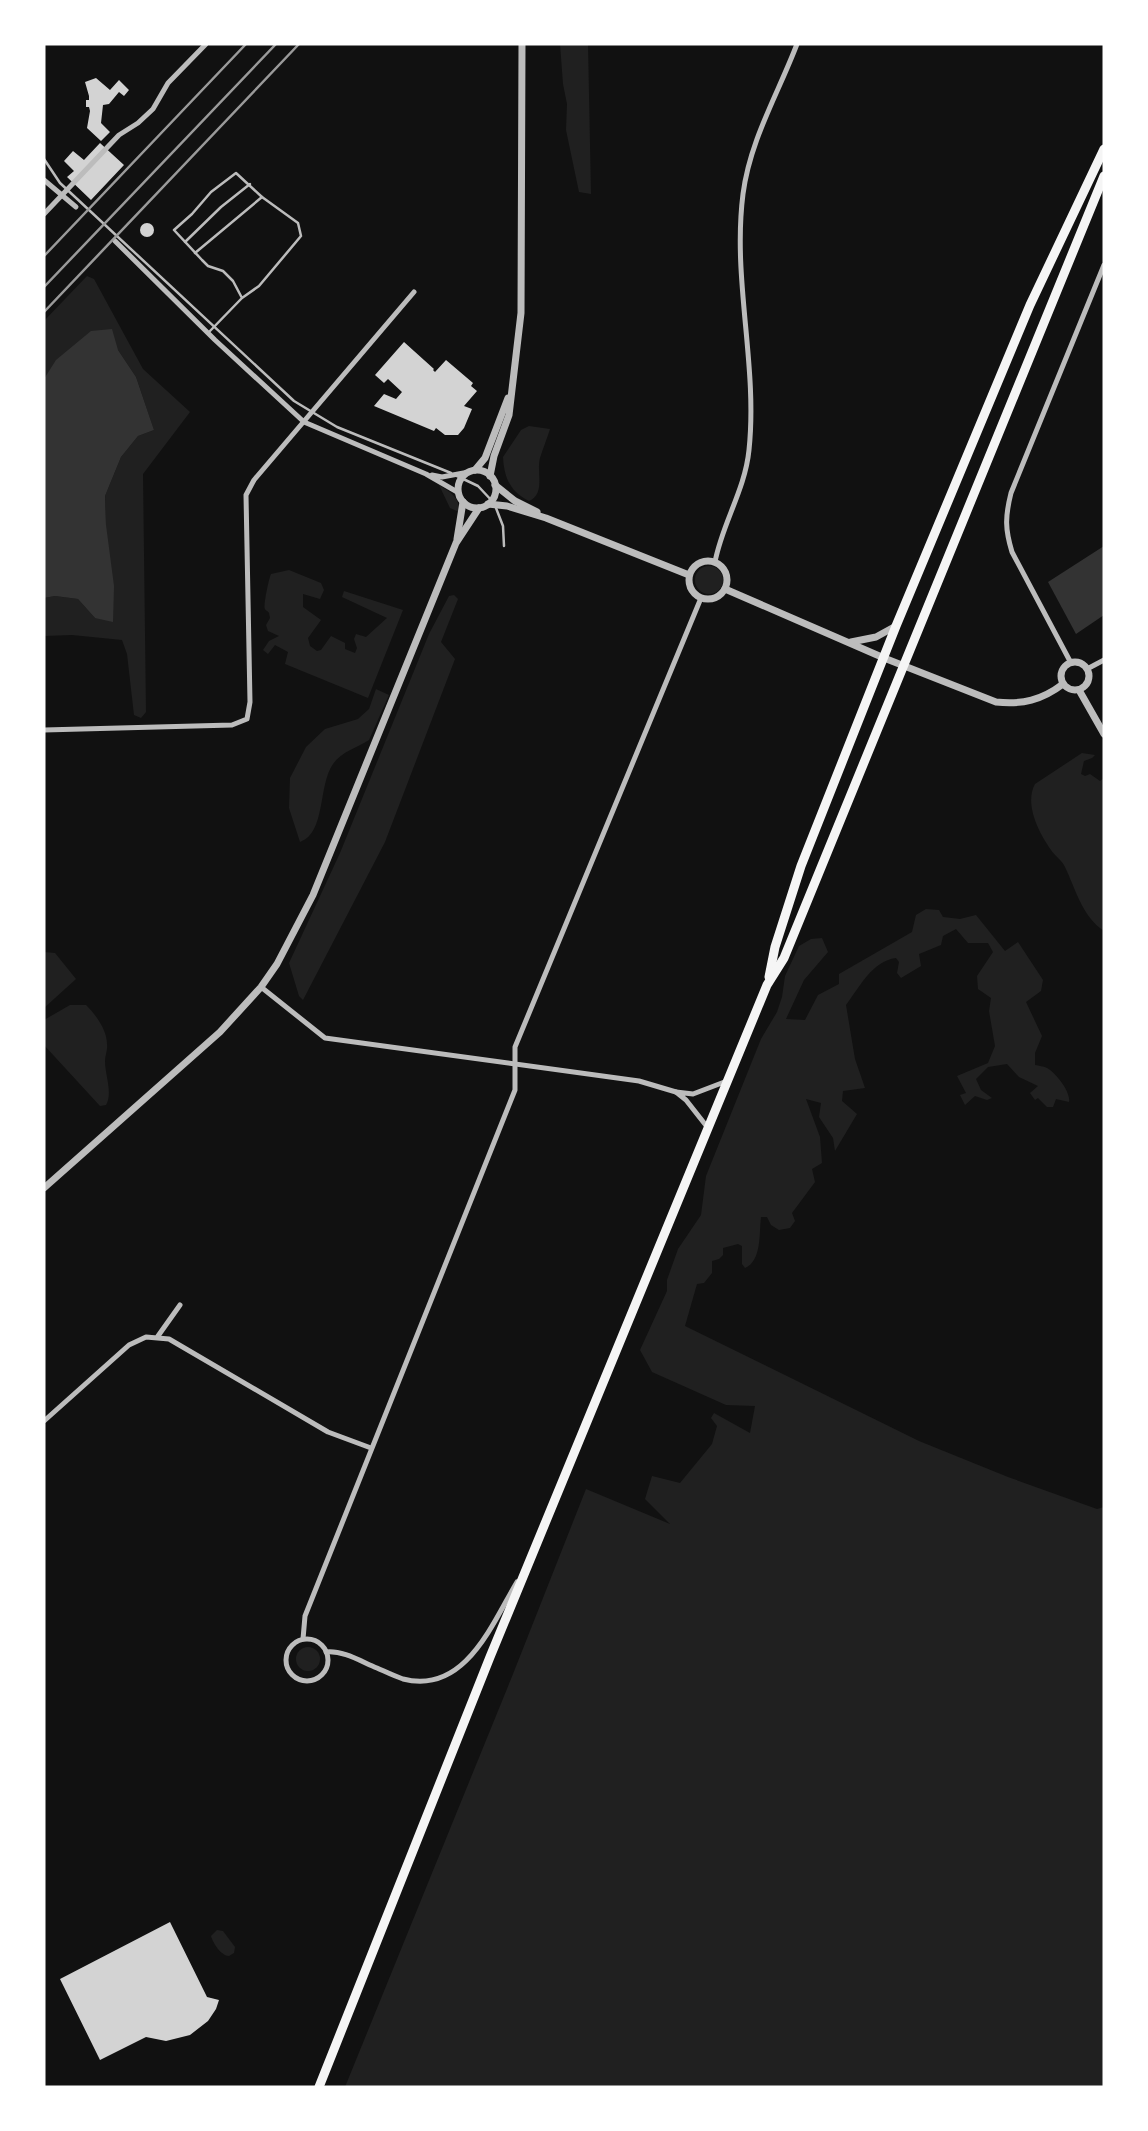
<svg xmlns="http://www.w3.org/2000/svg" width="1148" height="2131" font-family="'Public Sans',sans-serif">
<rect width="100%" height="100%" fill="#111"/>
<!-- green -->
<g fill="#202020">
<polygon points="560,44 588,44 591,194 579,192 566,130 567,104 563,84"/>
<polygon points="87,276 94,279 143,369 190,412 143,474 146,712 141,718 134,715 127,654 122,640 72,635 44,636 44,598 55,596 78,599 95,618 106,525 105,496 121,457 138,436 154,430 136,377 118,350 44,379 44,321"/>
<path d="M529,426l21,3c-3,10 -7,19 -10,29 -4,15 6,35 -11,43 -19,-9 -25,-24 -26,-44l18,-27z"/>
<path d="M439,485c11,7 21,12 20,27l-9,-4z"/>
<circle cx="709" cy="580" r="14"/>
<path d="M289,570l32,13 3,7 -4,9 -17,-5v13l18,13 -13,18 2,8 7,5 4,-1 10,-14 14,7v6l10,4 2,-5 -3,-9 2,-5 10,3 21,-19 -45,-21 2,-6 59,19 -35,88 -83,-34 3,-12 -13,-7 -7,9 -5,-4 6,-9 10,-5 -11,-5 -2,-6 4,-7 -1,-5c-1,-2 -4,-3 -4,-4 -2,-3 4,-31 6,-35z"/>
<polygon points="454,595 458,599 441,642 455,659 385,842 303,1000 299,996 289,963 340,853 429,634 449,596"/>
<path d="M376,689l13,6 -20,45c-12,8 -27,11 -36,24 -15,21 -7,69 -33,78l-11,-34 1,-30 16,-31 19,-18 33,-10 11,-10z"/>
<path d="M1082,753l13,2 -3,3 -8,3 -3,13 4,2 5,-2 10,7 4,-3v153c-22,-15 -28,-41 -39,-64 -3,-7 -10,-11 -14,-17 -12,-17 -27,-46 -16,-66z"/>
<path d="M926,909l13,1 4,7 17,2 16,-4 29,36 13,-9 25,38 -2,11 -15,11 16,34 -7,17v12c4,1 8,1 12,3 9,5 24,24 22,34l-13,-3 -3,8h-6l-9,-9 -3,2 -5,-7 8,-7 -19,-9 -12,-13 -19,3 -12,12 5,11 11,8 -5,2 -12,-4 -10,9 -5,-10 6,-2 -9,-17 31,-13 7,-17 -6,-35 2,-13 -13,-9 -1,-13 16,-24 -5,-9h-20l-12,-14 -13,7 -2,9 -22,9 2,12 -20,12 -4,-5 2,-11 -3,-4c-24,3 -37,30 -50,47l9,54 10,29 -22,3 -1,10 15,13 -22,37 -2,-13 -14,-21 2,-14 -15,-4 14,38 2,26 -10,6 3,13 -23,31 3,8 -5,7 -11,2 -8,-5 -4,-8h-6c-2,16 1,44 -16,51l-3,-4v-18l-4,-2 -15,4v7l-4,4 -7,2v12l-8,10 -7,1 -12,42 234,115 89,36 89,32 7,-2v580h-759l168,-413 73,-185 84,35 -25,-25 7,-23 28,7 32,-39 5,-18 -6,-8 3,-5 36,20 5,-27 -29,-1 -74,-33 -12,-22 27,-59v-11l11,-31 23,-34 5,-39 55,-137 16,-27 5,-15 3,-21 14,-30 12,-7 11,-1 6,14 -24,28 -18,39 19,1 13,-25 21,-11v-10l73,-42 4,-17z"/>
<polygon points="44,952 55,953 76,979 44,1008"/>
<path d="M70,1005h16c10,10 21,25 21,39 1,6 -2,11 -2,17 0,14 8,32 1,44l-6,1 -56,-61v-25z"/>
<circle cx="308" cy="1659" r="12"/>
<path d="M217,1930l6,1 12,16 -1,6 -5,3c-8,0 -16,-13 -18,-20z"/>
</g>
<!-- water -->
<g fill="#333">
<polygon points="112,329 118,350 136,377 154,430 138,436 121,457 105,496 106,525 114,586 113,622 95,618 78,599 55,596 44,598 44,379 56,360 91,331"/>
<polygon points="1104,546 1104,615 1076,634 1048,582"/>
</g>
<!-- building -->
<g fill="#d3d3d3">
<polygon points="96,78 110,90 119,80 129,90 124,96 119,92 109,104 103,105 101,123 110,132 101,141 87,128 90,111 89,107 86,107 86,100 89,100 89,96 85,82"/>
<polygon points="100,143 124,165 91,200 67,177 74,171 64,161 73,151 84,160"/>
<circle cx="147" cy="230" r="7"/>
<polygon points="404,342 434,369 433,370 435,372 446,360 473,383 471,386 477,391 464,406 472,409 464,428 458,435 445,435 436,428 434,431 374,406 384,394 396,399 402,392 388,379 384,383 375,375"/>
<polygon points="170,1922 207,1997 219,2000 216,2009 208,2021 190,2035 166,2041 146,2037 100,2060 60,1979"/>
</g>
<g fill="none" stroke-linecap="round" stroke-linejoin="round">
<!-- service -->
<g stroke="#bcbcbc" stroke-width="2.5">
<polyline points="44,159 60,183 294,401 337,427 451,473"/>
<polyline points="185,242 221,207 250,184"/>
<polyline points="195,253 262,197"/>
<polyline points="209,332 242,298 259,286 301,236 298,223 262,197 236,173 211,192 192,214 174,230 202,260 208,266 223,271 233,281 242,298"/>
<polyline points="457,476 478,486 493,502"/>
<polyline points="496,508 503,526 504,546"/>
</g>
<!-- minor -->
<g stroke="#bcbcbc" stroke-width="5">
<polyline points="44,180 76,207"/>
<polyline points="44,214 119,135 138,123 153,109 168,83 206,44"/>
<polyline points="115,241 215,340 304,422 426,474 459,493"/>
<polyline points="432,475 442,477 469,472"/>
<path d="M715,562c7,-38 30,-72 34,-112 9,-85 -17,-170 -6,-256 7,-54 35,-100 54,-150"/>
<path d="M1071,663l-59,-111c-7,-23 -7,-35 -1,-59l93,-228"/>
<polyline points="1087,669 1104,660"/>
<polyline points="44,730 232,725 247,719 250,702 246,495 254,480 414,292"/>
<polyline points="261,987 325,1038 639,1081 676,1092"/>
<polyline points="708,1128 686,1100 676,1092 693,1094 727,1081"/>
<polyline points="158,1336 180,1305"/>
<polyline points="44,1421 129,1345 146,1337 169,1339 328,1432 371,1448"/>
<polyline points="303,1639 305,1616 515,1090 515,1047 701,598"/>
<circle cx="307" cy="1660" r="21"/>
<path d="M326,1652c17,-2 36,10 51,16 9,4 17,8 26,11 62,16 89,-55 114,-97"/>
</g>
<!-- tertiary -->
<g stroke="#bcbcbc" stroke-width="7">
<polyline points="475,470 485,458 508,398"/>
<circle cx="477" cy="489" r="19"/>
<polyline points="490,476 494,456 509,415 521,313 522,44"/>
<polyline points="495,485 515,501 537,512"/>
<polyline points="488,504 507,506 546,518 689,575"/>
<polyline points="457,539 463,502"/>
<circle cx="708" cy="580" r="19"/>
<path d="M725,589l159,69 112,44c26,3 46,-2 67,-18"/>
<polyline points="851,642 876,637 896,626"/>
<circle cx="1075" cy="676" r="14"/>
<polyline points="1079,690 1104,734"/>
<polyline points="44,1188 220,1032 261,987 277,964 313,895 456,543 479,508"/>
</g>
<!-- primary -->
<g stroke="#f5f5f5" stroke-width="9">
<polyline points="769,977 775,947 801,866 896,626 1030,305 1104,149"/>
<polyline points="319,2087 490,1657 767,985 784,958 1104,176"/>
</g>
<!-- rail -->
<g stroke="#9a9a9a" stroke-width="2.5">
<polyline points="44,256 246,44"/>
<polyline points="44,287 276,44"/>
<polyline points="44,312 299,44"/>
</g>
</g>
<!-- border -->
<rect width="1148" height="2131" fill="none" stroke="#ffffff" stroke-width="91"/>
</svg>
